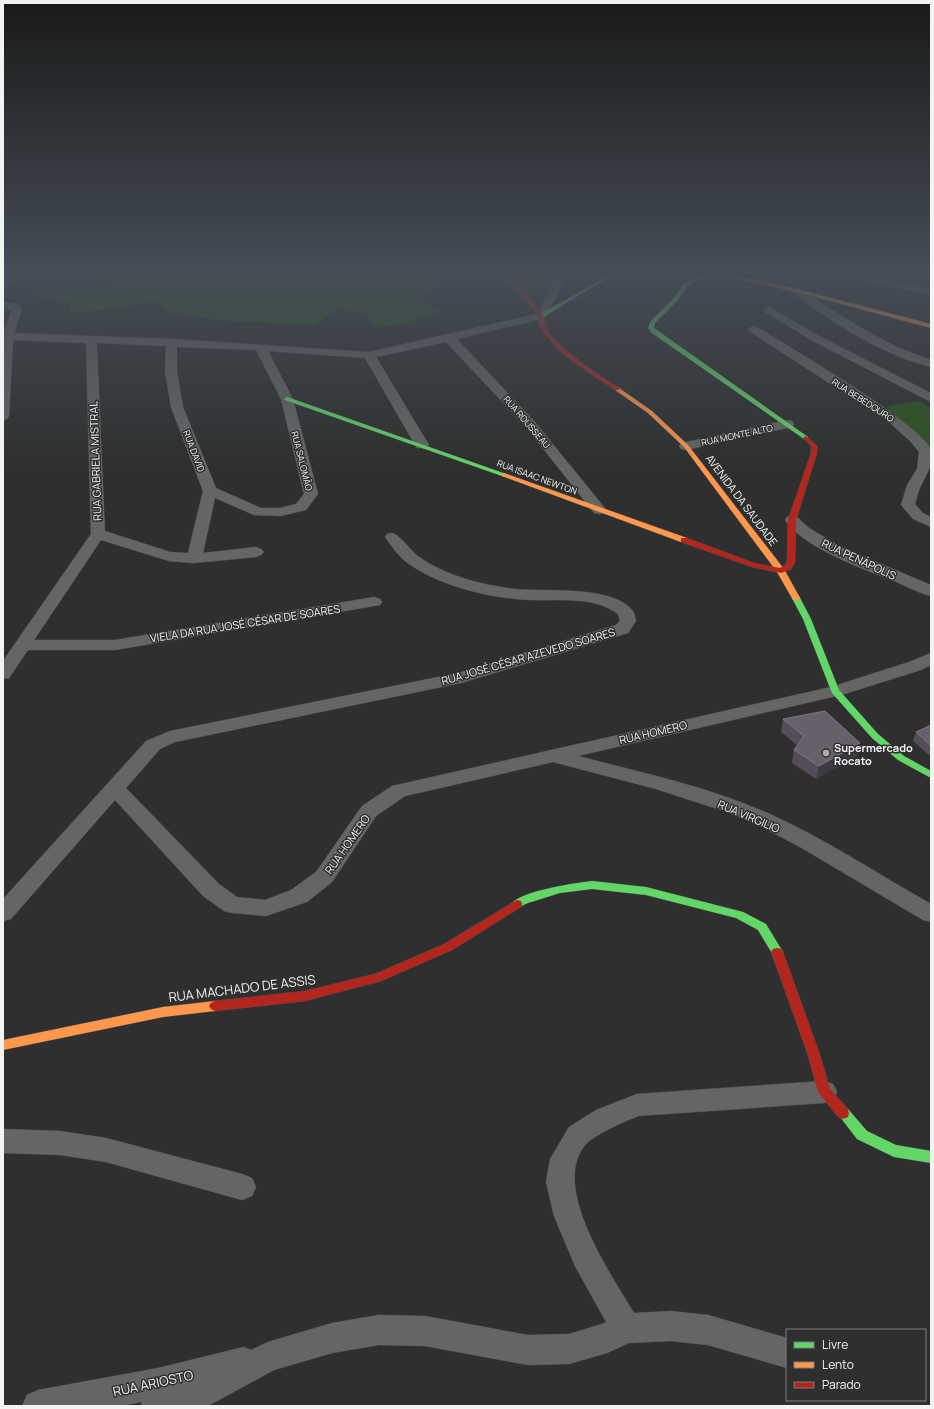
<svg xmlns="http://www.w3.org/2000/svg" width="934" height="1409" font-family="Manrope,sans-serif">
<rect width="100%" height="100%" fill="#2e2f2e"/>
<!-- green -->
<g fill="#2b531d">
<polygon points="193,272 438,272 441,283 419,298 441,312 405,324 373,328 367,313 336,309 315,325 226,321 169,313 155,302 141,303 113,309 71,312 68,301 39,299 37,291 189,276"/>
<polygon points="502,272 554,272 545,296 533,296 513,278"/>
<polygon points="919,401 931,408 931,448 903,421 882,410 890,406"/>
</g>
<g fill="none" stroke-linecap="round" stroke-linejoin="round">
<!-- street casing -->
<g stroke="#4b4c4b" stroke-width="1">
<g id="street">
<polygon points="41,272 67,272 62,275 3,283 3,277"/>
<polygon points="87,272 98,272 102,277 97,280 93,279"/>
<path d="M554,272h10l-4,17 -15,29 -88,21 77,82 70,86 2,3 -2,3 -5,1 -5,-1 -68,-86 -80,-85 -70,15 53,88 -2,3h-10l-2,-3 -50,-87 -97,-7 25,48 25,95 -12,16 -26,6 -26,-1 -39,-17 -12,55 53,-6 5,2 3,3 -3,3 -5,2 -62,6 -25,-2 -68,-21 -67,100h81l259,-43 6,2 2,3 -2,3 -265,45h-87l-19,28 -6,1v-18l88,-127 -5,-191 -73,-3 -4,76 -2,3 -4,1v-86l9,-24 -9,-2v-6l15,2 4,5 -8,24 158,6 197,13 168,-38 13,-25zM97,343l69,3 -1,26 6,35 32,84 -15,62 -18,-1 -65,-21zM177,347l79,3 25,49 23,95 -8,10 -16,4h-19l-45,-20 -33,-81 -6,-35z"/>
<polygon points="837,272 855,272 931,289 931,295 842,275"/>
<polygon points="911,272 931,272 931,278 913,274"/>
<path d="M797,288l68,42 34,18 32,12v7c-49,-12 -98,-44 -138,-74l-1,-2 1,-2z"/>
<polygon points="769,307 821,337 931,393 931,402 813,341 765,312 764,310"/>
<path d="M753,326l4,1c29,18 166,98 174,123 3,13 -4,23 -9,34 -4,6 -5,14 -7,20l8,9 8,4v10l-18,-8 -12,-14 6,-20 10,-16 2,-17 -9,-11 -21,-19 -140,-91 -1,-2z"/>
<polygon points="788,420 792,421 794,424 792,427 686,450 681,449 679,446 681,443 686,442"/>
<path d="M792,516l5,1 12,11 34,20 88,37v11c-13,-3 -25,-10 -37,-15 -31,-12 -90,-33 -109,-61l2,-3z"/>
<path d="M392,533c7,1 18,17 26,23 27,20 65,29 97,33 29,3 97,-4 117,21 3,3 3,7 4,11l-8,12 -167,50 -286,59 -15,7 -34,39 93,96 18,13 28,3 26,-10 25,-18 46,-66 30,-20 439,-99 78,-25 22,-9v12l-10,5 -80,25 -263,61c65,17 132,31 194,59 55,25 106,59 159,89v18l-8,-2 -123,-73 -42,-22 -25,-11 -77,-25 -103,-27 -148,34 -29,20 -44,66 -25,20 -41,14 -34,-3 -8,-2 -21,-15 -88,-96 -104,119 -8,2v-22l143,-158 24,-10 288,-58 158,-48 4,-4 -2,-7c-24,-18 -59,-13 -88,-14 -40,-2 -88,-13 -121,-36 -10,-7 -17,-17 -24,-27l2,-3z"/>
<path d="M824,1081l9,3 4,8 -4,8 -9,3 -186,13c-14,6 -40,17 -51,27 -39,41 24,131 47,170l37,-2 37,4 79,23v30l-79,-23 -37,-4 -42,2 -22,10 -38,11 -41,1 -103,-19 -46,-1 -47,8 -58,17 -66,36h-67l1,-4 -23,4h-97l5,-11 11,-5 120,-22 86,-21 7,3 17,-8 64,-19 47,-8 46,1 103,19 41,-1 33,-10 4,-2 -31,-56 -21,-50 -8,-34 4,-23 19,-32 27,-17 41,-16z"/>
<polygon points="3,1129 60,1131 106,1138 242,1174 252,1178 256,1187 252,1196 242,1200 106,1162 60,1155 3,1153"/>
</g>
</g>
<!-- fast casing -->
<g stroke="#4b4c4b" stroke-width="1">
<g id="fast">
<polygon points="613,272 618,272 543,317 538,316"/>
<polygon points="724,274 734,276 732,277 724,276 703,278 688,286 677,301 655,323 654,328 808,437 808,439 804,439 652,333 648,328 650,322 673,299 684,284 700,276"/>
<polygon points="287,397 506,474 507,475 504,477 502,476 285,400 284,399"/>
<polygon points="793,596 799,596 811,619 839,690 878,734 904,756 931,771 931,778 898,760 872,738 832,693 803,619 792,598"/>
<path d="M592,881l54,6 97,25 23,12 17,28 -2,3 -4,1 -4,-1 -15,-25 -22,-12 -90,-23 -54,-6 -32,4 -32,10 -11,5 -4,-1 -1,-3c7,-13 64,-21 80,-23z"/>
<polygon points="843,1107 848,1109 867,1131 896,1145 931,1151 931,1163 894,1157 857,1139 837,1113 838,1109"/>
</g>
</g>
<!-- slow casing -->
<g stroke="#4b4c4b" stroke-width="1">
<g id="slow">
<polygon points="730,275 797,289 931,324 931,328 796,292 730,277"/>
<polygon points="615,388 619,388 652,411 688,445 784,569 800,598 799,600 793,600 777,572 684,447 648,413 615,390"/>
<polygon points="504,473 687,538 688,540 687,542 681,542 502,476 501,475"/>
<polygon points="215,1001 219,1003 221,1006 219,1009 215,1011 163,1017 3,1050 3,1040 163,1007"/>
</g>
</g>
<!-- jam casing -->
<g stroke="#4b4c4b" stroke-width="1">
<g id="jam">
<path d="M493,272c14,0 43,30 50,43 2,4 2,8 3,12 2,6 10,14 15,19 18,16 38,29 58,42v2h-4l-43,-29 -16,-14 -15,-18 -3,-13 -5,-8 -16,-17z"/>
<polygon points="806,436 817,446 817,453 796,520 795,562 791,569 781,573 752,567 681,542 681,538 687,538 754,563 780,568 785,565 787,562 788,520 811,453 811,446 803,438"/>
<polygon points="517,900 521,901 522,904 521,907 452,950 381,981 305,1001 215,1011 211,1009 209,1006 211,1003 215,1001 305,991 375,974 444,944"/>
<polygon points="777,948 781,949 783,952 819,1052 830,1089 848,1109 849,1113 848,1117 843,1119 838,1117 818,1092 807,1052 771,952 773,949"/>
</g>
</g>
<!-- street -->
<use href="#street" fill="#656664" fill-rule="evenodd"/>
<!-- fast -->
<use href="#fast" fill="#63d668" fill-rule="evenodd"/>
<!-- slow -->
<use href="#slow" fill="#ff974d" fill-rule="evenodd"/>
<!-- jam -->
<use href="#jam" fill="#b3261e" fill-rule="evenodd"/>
</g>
<!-- wall -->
<g fill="#554e5a">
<polygon points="783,719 857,756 816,779 792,763 794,750 797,745 781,732"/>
<polygon points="931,725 931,757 913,741 916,732"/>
</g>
<!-- shaded-wall -->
<polygon fill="#3e3a42" points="860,743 857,756 816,779 819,766"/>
<!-- building -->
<g fill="#66606b" stroke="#7c7780">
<polygon points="825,711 860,743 819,766 794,750 804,736 783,719"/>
<polygon points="931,725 931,746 916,732"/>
</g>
<!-- sky -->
<linearGradient id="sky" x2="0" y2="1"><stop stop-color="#191a19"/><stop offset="0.58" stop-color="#464d57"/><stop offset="1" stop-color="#464d57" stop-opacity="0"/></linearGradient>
<rect width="934" height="469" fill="url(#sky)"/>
<!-- markers -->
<circle fill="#adafad" stroke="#2e302d" stroke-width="1.5" cx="826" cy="753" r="4"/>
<g text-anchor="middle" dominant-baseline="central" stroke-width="3" stroke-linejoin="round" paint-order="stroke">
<!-- far-street labels -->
<g font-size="9" fill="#f2f4f2" stroke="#2e302d">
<text transform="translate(863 400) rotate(33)">RUA BEBEDOURO</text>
<text transform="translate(527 422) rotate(49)">RUA ROUSSEAU</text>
<text transform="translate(737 435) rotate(-12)">RUA MONTE ALTO</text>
<text transform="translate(194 451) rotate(69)">RUA DAVID</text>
<text transform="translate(302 461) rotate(76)">RUA SALOMÃO</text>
<text transform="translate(537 477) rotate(20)">RUA ISAAC NEWTON</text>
</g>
<!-- street labels -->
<g font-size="11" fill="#f2f4f2" stroke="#2e302d">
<text transform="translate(95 461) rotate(-92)">RUA GABRIELA MISTRAL</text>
<text transform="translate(742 500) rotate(53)">AVENIDA DA SAUDADE</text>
<text transform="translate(859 559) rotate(25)">RUA PENÁPOLIS</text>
<text transform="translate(245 623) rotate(-9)">VIELA DA RUA JOSÉ CÉSAR DE SOARES</text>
<text transform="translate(528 656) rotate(-16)">RUA JOSÉ CÉSAR AZEVEDO SOARES</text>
<text transform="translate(653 732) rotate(-13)">RUA HOMERO</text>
<text transform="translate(749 816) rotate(23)">RUA VIRGILIO</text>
<text transform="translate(347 844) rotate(-55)">RUA HOMERO</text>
</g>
<!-- poi labels -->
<g font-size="11" font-weight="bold" fill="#f2f4f2" stroke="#2e302d" text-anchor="start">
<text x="834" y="747">Supermercado<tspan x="834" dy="13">Rocato</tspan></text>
</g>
<!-- near-street labels -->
<g font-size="13" fill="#f2f4f2" stroke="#2e302d">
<text transform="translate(242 988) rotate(-7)">RUA MACHADO DE ASSIS</text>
<text transform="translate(153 1383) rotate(-12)">RUA ARIOSTO</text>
</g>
</g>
<!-- border -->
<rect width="934" height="1409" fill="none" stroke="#f2f4f2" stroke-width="8"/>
<!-- legend -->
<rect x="786" y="1329" width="140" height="72" fill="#2e302d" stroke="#7c7e7c"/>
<rect x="794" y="1342" width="20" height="6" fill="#63d668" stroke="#7c7e7c"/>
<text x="822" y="1349" font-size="12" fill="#f2f4f2">Livre</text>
<rect x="794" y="1362" width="20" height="6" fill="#ff974d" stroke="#7c7e7c"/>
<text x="822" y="1369" font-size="12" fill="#f2f4f2">Lento</text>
<rect x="794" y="1382" width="20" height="6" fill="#b3261e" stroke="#7c7e7c"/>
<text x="822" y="1389" font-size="12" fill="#f2f4f2">Parado</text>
</svg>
